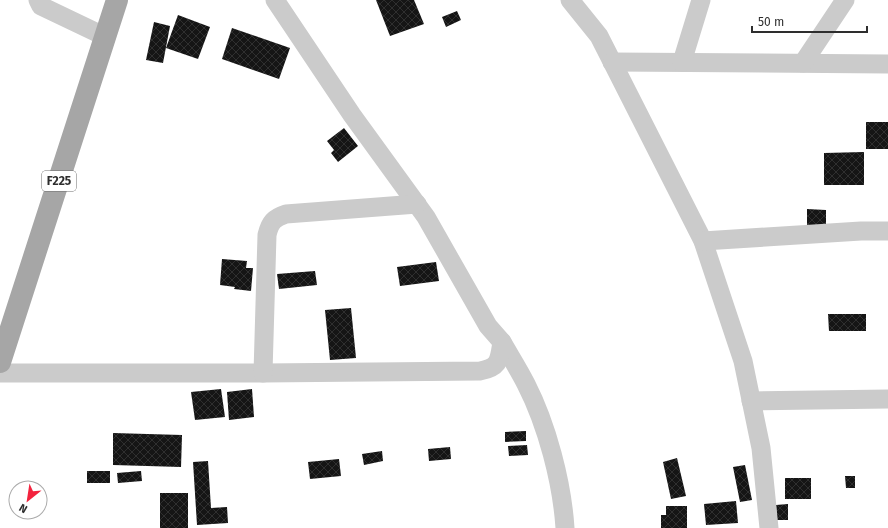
<svg xmlns="http://www.w3.org/2000/svg" width="888" height="528" font-family="'Fira Sans',sans-serif">
<defs>
<pattern id="building-cross-hatch" width="8" height="8" patternUnits="userSpaceOnUse"><rect width="8" height="8" fill="#151515"/><path d="M0 0l8 8M0 8l8-8" fill="none" stroke="#2f2f2f"/></pattern>
</defs>
<rect width="100%" height="100%" fill="#fff"/>
<!-- building -->
<g fill="url(#building-cross-hatch)">
<polygon points="376,0 414,0 424,24 390,36"/>
<polygon points="457,11 461,20 446,27 442,17"/>
<polygon points="178,15 210,27 198,59 166,48"/>
<polygon points="154,22 170,26 163,63 146,60"/>
<polygon points="232,28 290,48 279,79 222,59"/>
<rect x="866" y="122" width="22" height="27"/>
<polygon points="344,128 358,146 338,162 331,153 334,150 327,141"/>
<polygon points="864,152 864,185 824,185 824,153"/>
<polygon points="807,209 826,210 826,227 807,226"/>
<polygon points="222,259 247,261 246,268 253,268 251,291 234,289 235,287 220,285"/>
<polygon points="436,262 439,281 400,286 397,267"/>
<polygon points="315,271 317,285 279,289 277,274"/>
<polygon points="351,308 356,358 330,360 325,310"/>
<polygon points="828,314 866,314 866,331 829,331"/>
<polygon points="221,389 225,417 195,420 191,392"/>
<polygon points="252,389 254,417 229,420 227,392"/>
<polygon points="526,431 526,441 505,442 505,432"/>
<polygon points="113,433 182,435 181,467 113,465"/>
<polygon points="527,445 528,455 509,456 508,446"/>
<polygon points="450,447 451,459 429,461 428,449"/>
<polygon points="382,451 383,461 364,465 362,454"/>
<polygon points="677,458 686,496 671,499 663,462"/>
<polygon points="339,459 341,476 310,479 308,462"/>
<polygon points="208,461 211,508 227,507 228,523 197,525 193,462"/>
<polygon points="745,465 752,500 740,502 733,467"/>
<rect x="87" y="471" width="23" height="12"/>
<polygon points="141,471 142,481 118,483 117,473"/>
<polygon points="845,476 855,476 855,488 846,488"/>
<rect x="785" y="478" width="26" height="21"/>
<rect x="160" y="493" width="28" height="35"/>
<polygon points="736,501 738,523 706,525 704,504"/>
<polygon points="788,504 788,520 777,520 776,505"/>
<polygon points="666,506 687,506 687,528 661,528 661,515 666,515"/>
</g>
<g fill="none" stroke-linecap="round" stroke-linejoin="round">
<!-- minor -->
<g stroke="#cbcbcb" stroke-width="19">
<polyline points="38,0 41,6 106,37"/>
<polyline points="570,0 599,36 703,241 743,361 761,448 769,528"/>
<polyline points="612,62 888,64"/>
<polyline points="682,62 701,0"/>
<polyline points="803,63 845,0"/>
<polyline points="703,241 861,231 888,231"/>
<path d="M502,342c8,14 17,28 24,42 21,41 36,98 39,144"/>
<path d="M0,373h263l217,-2c20,-4 19,-11 22,-29l-14,-16 -62,-109 -74,-102 -77,-115"/>
<path d="M263,373l4,-138c3,-13 7,-17 19,-21l131,-10"/>
<polyline points="751,401 888,399"/>
</g>
<!-- major -->
<polyline stroke="#a6a6a6" stroke-width="22" points="0,362 117,0"/>
</g>
<g text-anchor="middle" dominant-baseline="central" stroke-width="4" stroke-linejoin="round" paint-order="stroke">
<!-- shield labels -->
<rect fill="#fff" stroke="#6d6d6d" stroke-width="1" x="42" y="171" width="34" height="20" rx="3"/>
<g font-size="12" font-weight="bold" fill="#2e2e2e">
<text x="59" y="181">F225</text>
</g>
</g>
<!-- north arrow -->
<g transform="translate(28 500) rotate(210)"><circle r="19" fill="#ffffff" stroke="#ababab"/>
<path d="M0-3L7 15L0 10L-7 15Z" fill="#f3233e"/>
<text y="-6" font-size="11" font-weight="bold" text-anchor="middle" fill="#2e2e2e">N</text>
</g>
<!-- scale -->
<path d="M752 26v6h115v-6" fill="none" stroke="#2e2e2e" stroke-width="2"/>
<text x="758" y="26" font-size="12" fill="#2e2e2e" stroke="#ffffff" stroke-width="3" paint-order="stroke">50 m</text>
</svg>
